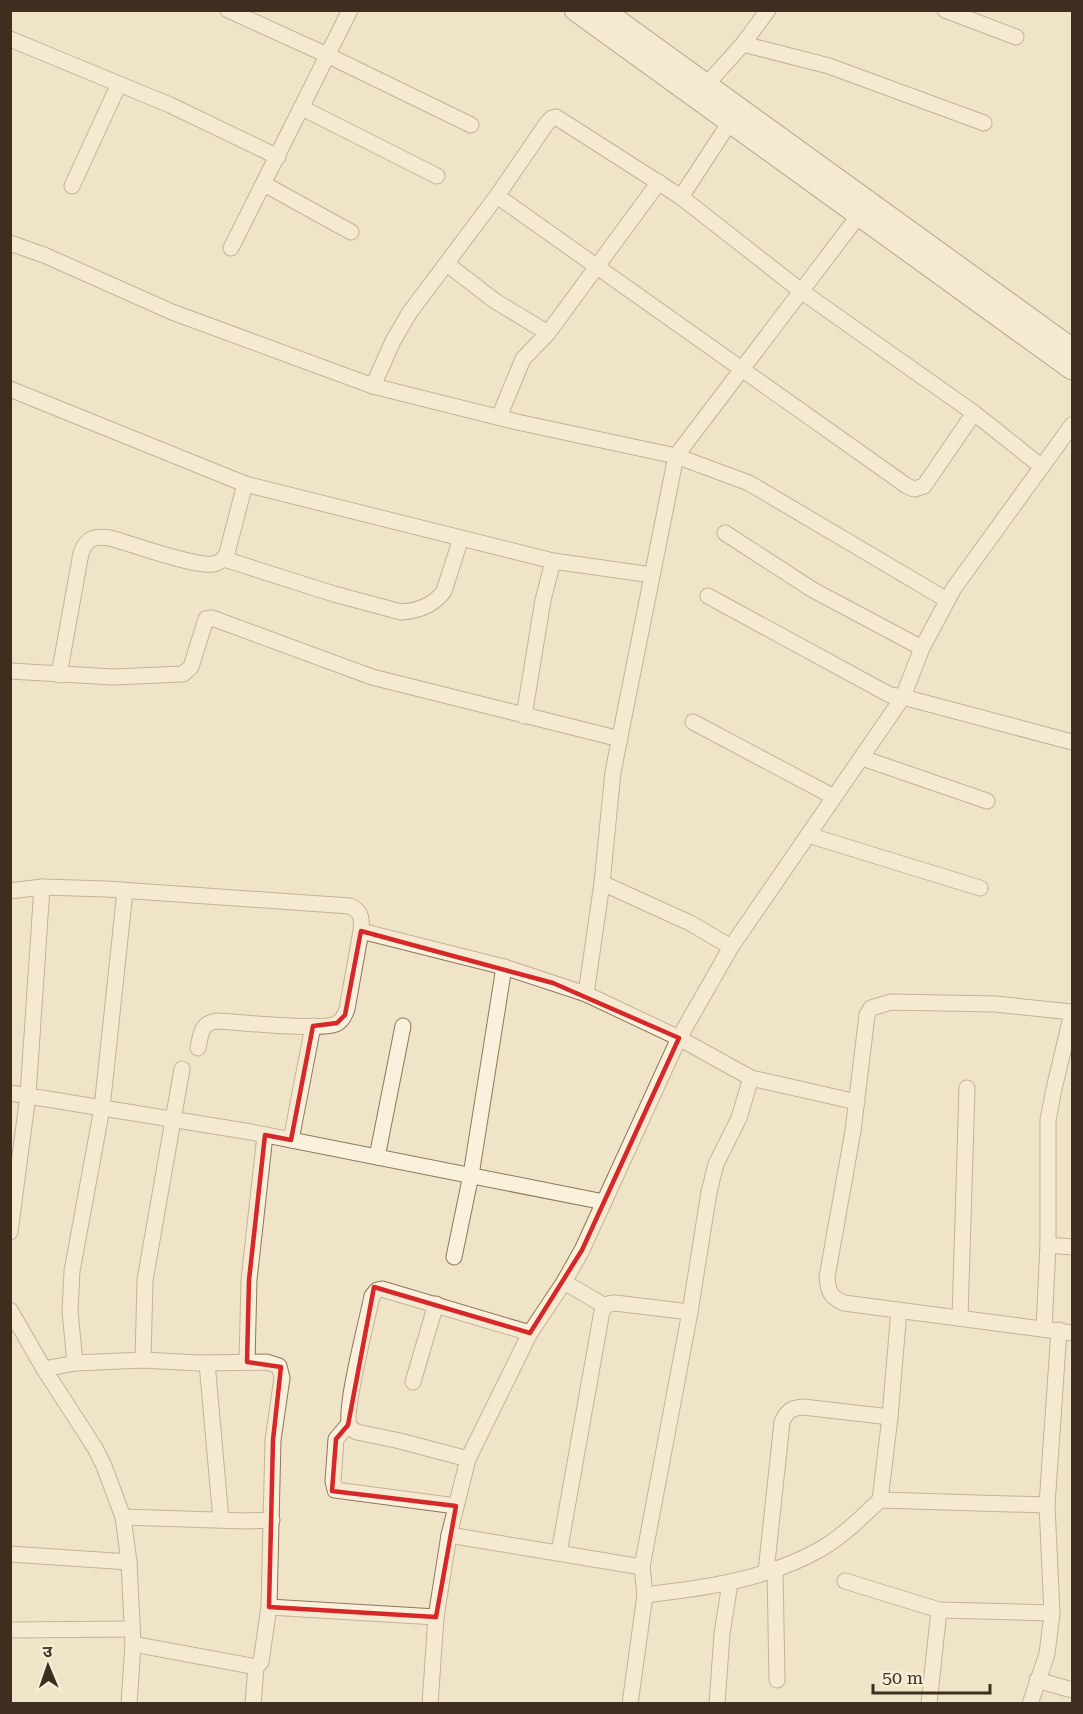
<svg xmlns="http://www.w3.org/2000/svg" width="1083" height="1714" font-family="'Roboto Serif','Noto Sans Devanagari',serif">
<rect width="100%" height="100%" fill="#f0e4c8"/>
<g fill="none" stroke-linecap="round" stroke-linejoin="round">
<!-- street casing -->
<g stroke="#8d765c" stroke-width="17">
<g id="street">
<polyline points="228,10 327,55 471,125"/>
<polyline points="945,10 1016,37"/>
<polyline points="10,39 170,105 278,157"/>
<polyline points="743,44 829,66 984,123"/>
<polyline points="706,85 743,44 768,10"/>
<polyline points="302,108 437,176"/>
<polyline points="264,184 351,232"/>
<polyline points="72,186 119,84"/>
<polyline points="497,196 907,486 914,489 924,486 974,413 1042,467"/>
<polyline points="681,197 730,122"/>
<polyline points="10,243 44,255 172,312 373,386 517,422 676,456 749,483 947,600"/>
<polyline points="231,248 350,10"/>
<polyline points="447,264 495,301 548,333"/>
<polyline points="373,386 393,341 410,312 497,196 547,123 552,118 556,117 681,197 801,291 974,413"/>
<polyline points="10,389 245,484 553,561 652,575"/>
<polyline points="499,417 523,359 548,333 659,182"/>
<polyline points="725,533 813,590 922,648"/>
<path d="M224,559l110,35 67,18c17,-1 33,-7 43,-21l17,-53"/>
<polyline points="708,596 890,695 903,697 1072,742"/>
<polyline points="10,671 113,677 183,674 191,667 206,619 212,618 372,677 620,739"/>
<path d="M59,675l22,-122c6,-16 14,-17 29,-15 22,6 84,29 103,26 7,-1 11,-5 14,-11l18,-69"/>
<polyline points="524,716 543,600 553,561"/>
<polyline points="693,722 834,797"/>
<polyline points="862,758 987,801"/>
<polyline points="808,835 980,888"/>
<polyline points="602,883 690,923 731,947"/>
<path d="M10,891l32,-4 64,2 244,17c12,5 12,14 11,25l-14,78c-2,6 -5,12 -11,15 -16,7 -97,-2 -120,-3 -15,3 -15,12 -18,27"/>
<polyline points="361,931 504,967 586,994 679,1038 751,1078 857,1102"/>
<polyline points="586,994 602,883 613,772 676,456 859,215"/>
<path d="M1072,1012l-77,-8 -104,-2 -20,6 -4,7 -14,116 -26,146c1,14 3,20 17,26l228,30"/>
<polyline points="10,1093 251,1132 604,1202"/>
<polyline points="291,1140 313,1026"/>
<polyline points="377,1157 403,1026"/>
<polyline points="10,1232 28,1095 42,887"/>
<polyline points="1048,1245 1072,1247"/>
<polyline points="454,1257 471,1175 504,967"/>
<polyline points="564,1282 605,1306"/>
<polyline points="10,1310 44,1369 95,1448 104,1466 123,1517 129,1562 133,1644 129,1704"/>
<polyline points="960,1318 967,1088"/>
<polyline points="1044,1328 1048,1245 1048,1120 1054,1089 1072,1013"/>
<polyline points="143,1360 145,1280 182,1069"/>
<polyline points="247,1362 249,1280 265,1135"/>
<polyline points="75,1363 70,1311 72,1271 102,1108 125,891"/>
<polyline points="207,1363 221,1520"/>
<polyline points="44,1369 75,1363 143,1360 199,1363 267,1362 279,1366 282,1378 273,1440 269,1607 261,1662 256,1667 253,1704"/>
<polyline points="413,1382 436,1304"/>
<polyline points="348,1425 336,1439 333,1481 335,1490 456,1506"/>
<path d="M468,1459l-68,-18 -43,-9 -7,-4c-8,-13 18,-111 22,-132l5,-6 5,-1 148,44"/>
<polyline points="880,1500 890,1417 899,1310"/>
<polyline points="123,1517 246,1521 272,1520"/>
<polyline points="449,1535 642,1567"/>
<polyline points="559,1553 602,1311 608,1304 615,1303 690,1312"/>
<polyline points="10,1554 129,1562"/>
<polyline points="775,1569 777,1680"/>
<path d="M766,1572l16,-150c5,-11 9,-14 21,-15l87,10"/>
<polyline points="845,1581 939,1610 1052,1613"/>
<path d="M645,1595c60,-7 120,-15 174,-45 22,-12 43,-33 61,-50l167,5"/>
<polyline points="269,1607 436,1617"/>
<polyline points="10,1630 132,1629"/>
<polyline points="133,1644 256,1667"/>
<polyline points="1037,1680 1072,1690"/>
<polyline points="430,1704 436,1617 449,1535 468,1459 530,1333 564,1282 582,1250 679,1038 731,947 903,697 922,648 954,588 1072,425"/>
<polyline points="630,1704 645,1595 642,1567 690,1312 709,1192 716,1164 739,1118 751,1078"/>
<polyline points="717,1704 722,1634 730,1583"/>
<polyline points="929,1704 939,1610"/>
<polyline points="1030,1704 1047,1654 1052,1613 1047,1505 1059,1330"/>
</g>
</g>
<!-- secondary casing -->
<g stroke="#6f573f" stroke-width="23">
<g id="secondary">
<polyline points="575,10 1072,369"/>
<polyline points="603,10 1072,349"/>
</g>
</g>
<!-- street -->
<use href="#street" stroke="#faf1dc" stroke-width="15"/>
<!-- secondary -->
<use href="#secondary" stroke="#faf1dc" stroke-width="21"/>
</g>
<!-- marked area -->
<path d="M0 0H1083V1714H0ZM361,931l192,52 126,55 -97,212 -52,83 -156,-46 -26,138 -12,14 -4,52 124,15 -20,111 -167,-10 4,-167 8,-73 -34,-5 2,-82 16,-145 26,5 22,-114 24,-3 8,-8z" fill="#f0e4c8" fill-opacity=".55" fill-rule="evenodd"/>
<path fill="none" stroke="#d62828" stroke-width="4.5" stroke-linejoin="round" d="M361,931l192,52 126,55 -97,212 -52,83 -156,-46 -26,138 -12,14 -4,52 124,15 -20,111 -167,-10 4,-167 8,-73 -34,-5 2,-82 16,-145 26,5 22,-114 24,-3 8,-8z"/>
<!-- border -->
<rect width="1083" height="1714" fill="none" stroke="#3d2e20" stroke-width="24"/>
<!-- north arrow -->
<g transform="translate(48 1666) rotate(358)" stroke="#f7eed8" stroke-width="4.5" paint-order="stroke">
<path d="M0-4.5L10 22L0 15L-10 22Z" fill="#3d2e20"/>
<text y="-9" font-size="16" font-weight="bold" text-anchor="middle" fill="#3d2e20">उ</text>
</g>
<!-- scale -->
<path d="M873 1684v9h117v-9" fill="none" stroke="#3d2e20" stroke-width="3"/>
<text x="882" y="1684" font-size="18" fill="#3d2e20" stroke="#f7eed8" stroke-width="4.5" paint-order="stroke">50 m</text>
</svg>
